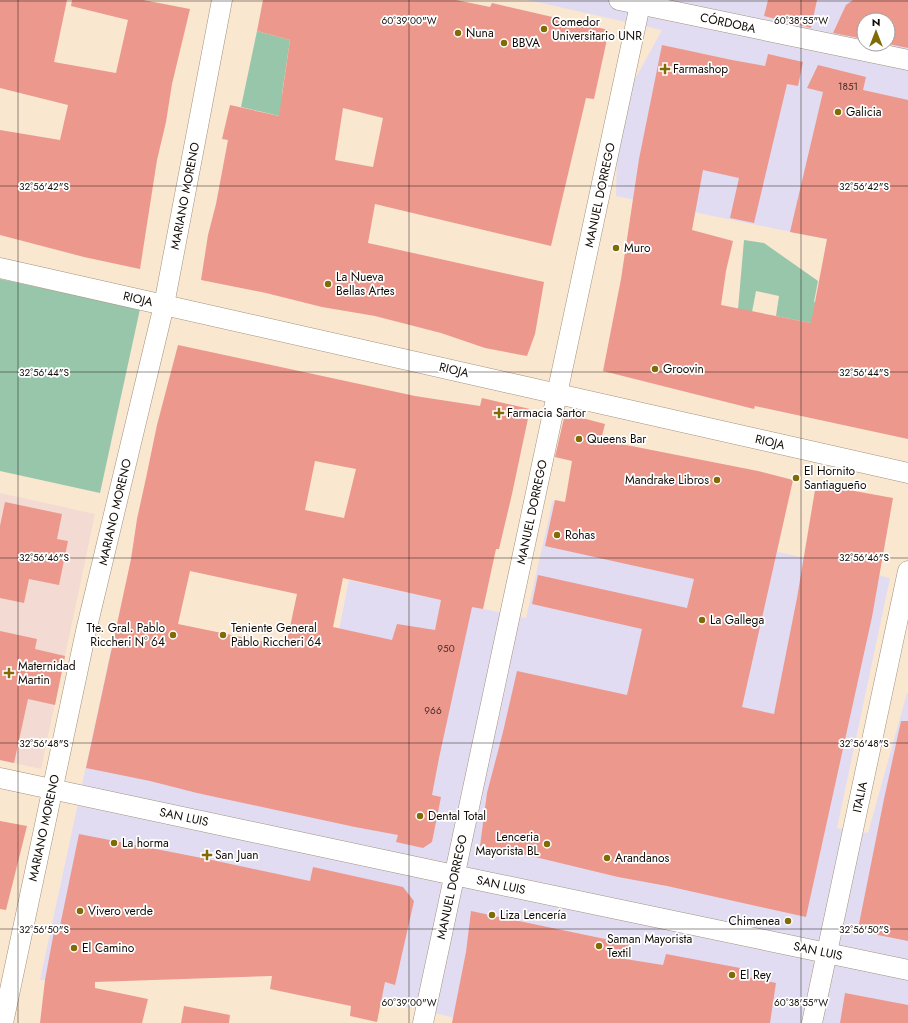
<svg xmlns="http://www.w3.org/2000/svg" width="908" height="1023" font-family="Jost,sans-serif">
<rect width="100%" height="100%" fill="#fae7d0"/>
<!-- commercial -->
<g fill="#e1dcf2" fill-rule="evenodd">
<path d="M528,0h380v256l-292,-60 2,-86 44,-80zM864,20h24v24h-24z"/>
<polygon points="553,500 890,578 837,828 868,833 907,693 908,693 908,1023 478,1023 272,976 40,980 111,650 261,689 325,699 349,580 526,618"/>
</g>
<!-- medical -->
<polygon fill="#f3dad2" points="0,493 95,514 41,769 0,760"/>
<!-- green -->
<g fill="#98c6ab">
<polygon points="257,31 290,40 282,94 341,108 339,130 241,107"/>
<polygon points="744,240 764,243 818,281 814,302 857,310 855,332 776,316 779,296 756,291 752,312 738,309"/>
<polygon points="0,279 140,309 100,493 0,471"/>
</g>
<!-- building -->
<g fill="#ec988d" fill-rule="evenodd">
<polygon points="0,0 67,0 54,62 116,73 128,20 71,6 72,0 143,0 190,9 172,84 166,122 157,160 140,269 84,257 0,235 0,130 60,140 68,105 0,88"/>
<path d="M263,0h193l34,7 2,-4 117,27 -15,69 -8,-1 -35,148 -176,-42 -7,39 176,39 -9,52 -8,22 -42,-8 -44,-15 -66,-17 -53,-9 -56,-14 -65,-13 7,-45 8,-31 12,-64 -6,-1 8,-34 49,11 11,-76 -33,-9zM343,108l40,10 -10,49 -38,-7z"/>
<polygon points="768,0 817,0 811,28 764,16"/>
<polygon points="853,0 908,0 908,48 888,44 888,20 864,20 864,39 833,33 846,5"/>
<polygon points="662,45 732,60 765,66 768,54 803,62 798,86 787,84 754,223 730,218 739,178 703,170 692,230 733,241 726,271 721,305 811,323 827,239 790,232 823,92 807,88 818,65 866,77 863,90 908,100 908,439 755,406 754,409 603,371 621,279 639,159"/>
<path d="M178,345l237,51 65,10 2,-8 48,11 -18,85 -13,55h-3l-13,60 -11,-2 -33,151 -7,37 9,2 -9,45 -9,6 -27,-6 2,-7 -43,-8 -158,-34 -47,-12 -64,-13 45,-209 6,-40 9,-41 11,-53zM315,461l41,8 -12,49 -39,-8zM190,571l107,23 -11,52 -108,-22zM343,578l98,22 -6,30 -38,-6 -5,16 -59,-13z"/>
<polygon points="567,414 605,424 601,440 758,471 793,480 742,707 774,714 797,598 816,484 893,498 872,617 806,917 667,886 618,877 531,856 480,846 487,793 503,732 517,671 627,695 642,629 532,604 538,575 687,608 694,579 545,546 555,500 565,502 572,461 555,457 564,418"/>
<polygon points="5,502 62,514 57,539 68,541 59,585 29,579 24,603 0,598 0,526"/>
<polygon points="0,631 37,639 35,649 65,656 55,705 28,699 14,763 0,760"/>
<polygon points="901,721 908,721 908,941 868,933 859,924 884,799"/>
<polygon points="0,821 27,826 6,910 0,909"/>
<polygon points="79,834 212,860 310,881 313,867 403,887 414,901 395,985 385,982 377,1022 350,1016 351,1006 270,989 272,976 95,982 95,988 148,999 142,1023 40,1023 45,980 55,926 60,926"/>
<polygon points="471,911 629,944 625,959 663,965 666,954 740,968 739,975 776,983 770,1023 452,1023 466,952"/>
<polygon points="845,993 908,1005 908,1023 840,1023"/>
<polygon points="184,1006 230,1015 229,1023 181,1023"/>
</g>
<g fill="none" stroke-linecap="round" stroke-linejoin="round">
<!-- minor casing -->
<g stroke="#a3917c" stroke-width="21">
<g id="minor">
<polyline points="619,0 908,60"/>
<polyline points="0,268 908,473"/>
<polyline points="0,778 454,875 908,970"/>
<polyline points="3,1023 86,631 164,305 222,0"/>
<polyline points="423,1023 641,0"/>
<polyline points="812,1023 908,571"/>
</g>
</g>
<!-- minor -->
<use href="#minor" stroke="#fff" stroke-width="20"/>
</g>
<!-- ticks -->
<path fill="none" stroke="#110b05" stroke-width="1" stroke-opacity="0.45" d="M18,0v1023M409,0v1023M801,0v1023M0,1h908M0,186h908M0,372h908M0,558h908M0,743h908M0,929h908"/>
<!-- markers -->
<g fill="#816b05" stroke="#fff" stroke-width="1.5">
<circle cx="544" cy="29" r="4"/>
<circle cx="458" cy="33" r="4"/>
<circle cx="504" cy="43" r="4"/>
<path d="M663 63h4v4h4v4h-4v4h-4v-4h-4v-4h4z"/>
<circle cx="838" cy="112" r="4"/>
<circle cx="616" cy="248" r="4"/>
<circle cx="328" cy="284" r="4"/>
<circle cx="655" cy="369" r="4"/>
<path d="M497 407h4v4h4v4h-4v4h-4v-4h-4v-4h4z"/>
<circle cx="579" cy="439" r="4"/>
<circle cx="796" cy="478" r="4"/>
<circle cx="717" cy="480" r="4"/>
<circle cx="557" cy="535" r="4"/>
<circle cx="702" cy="620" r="4"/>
<circle cx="173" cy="635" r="4"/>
<circle cx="223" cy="635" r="4"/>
<path d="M7 667h4v4h4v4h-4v4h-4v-4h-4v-4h4z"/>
<circle cx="420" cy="816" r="4"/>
<circle cx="114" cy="843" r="4"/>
<circle cx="547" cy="844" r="4"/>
<path d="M205 849h4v4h4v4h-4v4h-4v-4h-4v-4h4z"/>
<circle cx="607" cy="858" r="4"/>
<circle cx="80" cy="911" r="4"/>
<circle cx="492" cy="915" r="4"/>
<circle cx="788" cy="921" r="4"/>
<circle cx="599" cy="946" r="4"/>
<circle cx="74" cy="948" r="4"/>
<circle cx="732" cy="975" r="4"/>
</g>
<g text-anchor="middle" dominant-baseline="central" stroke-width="3.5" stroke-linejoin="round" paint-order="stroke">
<!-- number labels -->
<g font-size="10" fill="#482e27">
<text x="848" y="86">1851</text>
<text x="446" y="648">950</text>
<text x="433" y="710">966</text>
</g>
<!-- poi labels -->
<g font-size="12" fill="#110b05" stroke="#fff" text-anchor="start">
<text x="552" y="22">Comedor<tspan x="552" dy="14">Universitario UNR</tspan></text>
<text x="466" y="33">Nuna</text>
<text x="512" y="43">BBVA</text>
<text x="673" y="69">Farmashop</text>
<text x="846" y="112">Galicia</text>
<text x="624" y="248">Muro</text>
<text x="336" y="277">La Nueva<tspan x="336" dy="14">Bellas Artes</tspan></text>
<text x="663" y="369">Groovin</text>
<text x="507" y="413">Farmacia Sartor</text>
<text x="587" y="439">Queens Bar</text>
<text x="804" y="471">El Hornito<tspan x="804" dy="14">Santiagueño</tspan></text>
<text x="709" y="480" text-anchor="end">Mandrake Libros</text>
<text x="565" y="535">Rohas</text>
<text x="710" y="620">La Gallega</text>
<text x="165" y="628" text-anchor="end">Tte. Gral. Pablo<tspan x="165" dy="14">Riccheri N° 64</tspan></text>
<text x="231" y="628">Teniente General<tspan x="231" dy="14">Pablo Riccheri 64</tspan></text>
<text x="18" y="666">Maternidad<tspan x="18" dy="14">Martin</tspan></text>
<text x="428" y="816">Dental Total</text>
<text x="539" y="837" text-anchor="end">Lenceria<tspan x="539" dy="14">Mayorista BL</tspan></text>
<text x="122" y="843">La horma</text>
<text x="215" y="855">San Juan</text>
<text x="615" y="858">Arandanos</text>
<text x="88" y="911">Vivero verde</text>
<text x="500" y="915">Liza Lencería</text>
<text x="780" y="921" text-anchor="end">Chimenea</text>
<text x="607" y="939">Saman Mayorista<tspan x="607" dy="14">Textil</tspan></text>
<text x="82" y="948">El Camino</text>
<text x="740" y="975">El Rey</text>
</g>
<!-- street labels -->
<g font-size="12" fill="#110b05" stroke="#fff">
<text transform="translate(728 23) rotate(12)">CÓRDOBA</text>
<text transform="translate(600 195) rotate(-78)">MANUEL DORREGO</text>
<text transform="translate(185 196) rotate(-79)">MARIANO MORENO</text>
<text transform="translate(138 299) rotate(13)">RIOJA</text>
<text transform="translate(454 370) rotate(13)">RIOJA</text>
<text transform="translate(770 442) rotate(13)">RIOJA</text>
<text transform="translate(115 512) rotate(-77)">MARIANO MORENO</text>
<text transform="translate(532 512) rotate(-78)">MANUEL DORREGO</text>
<text transform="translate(860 797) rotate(-78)">ITALIA</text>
<text transform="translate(184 817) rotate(12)">SAN LUIS</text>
<text transform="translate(44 828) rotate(-78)">MARIANO MORENO</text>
<text transform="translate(501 885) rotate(12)">SAN LUIS</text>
<text transform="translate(452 887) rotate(-78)">MANUEL DORREGO</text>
<text transform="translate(818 951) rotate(12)">SAN LUIS</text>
</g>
</g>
<g font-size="10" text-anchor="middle" fill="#110b05" stroke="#fff" stroke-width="3.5" stroke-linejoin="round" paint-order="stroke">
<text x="409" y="24">60°39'00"W</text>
<text x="801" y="24">60°38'55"W</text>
<text x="44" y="190">32°56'42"S</text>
<text x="864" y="190">32°56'42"S</text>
<text x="44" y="376">32°56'44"S</text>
<text x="864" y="376">32°56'44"S</text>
<text x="44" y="561">32°56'46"S</text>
<text x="864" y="561">32°56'46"S</text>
<text x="44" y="747">32°56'48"S</text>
<text x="864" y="747">32°56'48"S</text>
<text x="44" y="933">32°56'50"S</text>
<text x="864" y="933">32°56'50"S</text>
<text x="409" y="1006">60°39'00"W</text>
<text x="801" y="1006">60°38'55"W</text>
</g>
<!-- north arrow -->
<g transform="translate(876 32)"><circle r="19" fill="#ffffff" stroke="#a09d9b"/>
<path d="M0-3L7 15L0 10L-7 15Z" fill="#816b05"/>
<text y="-6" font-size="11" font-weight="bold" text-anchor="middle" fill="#110b05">N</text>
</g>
</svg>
